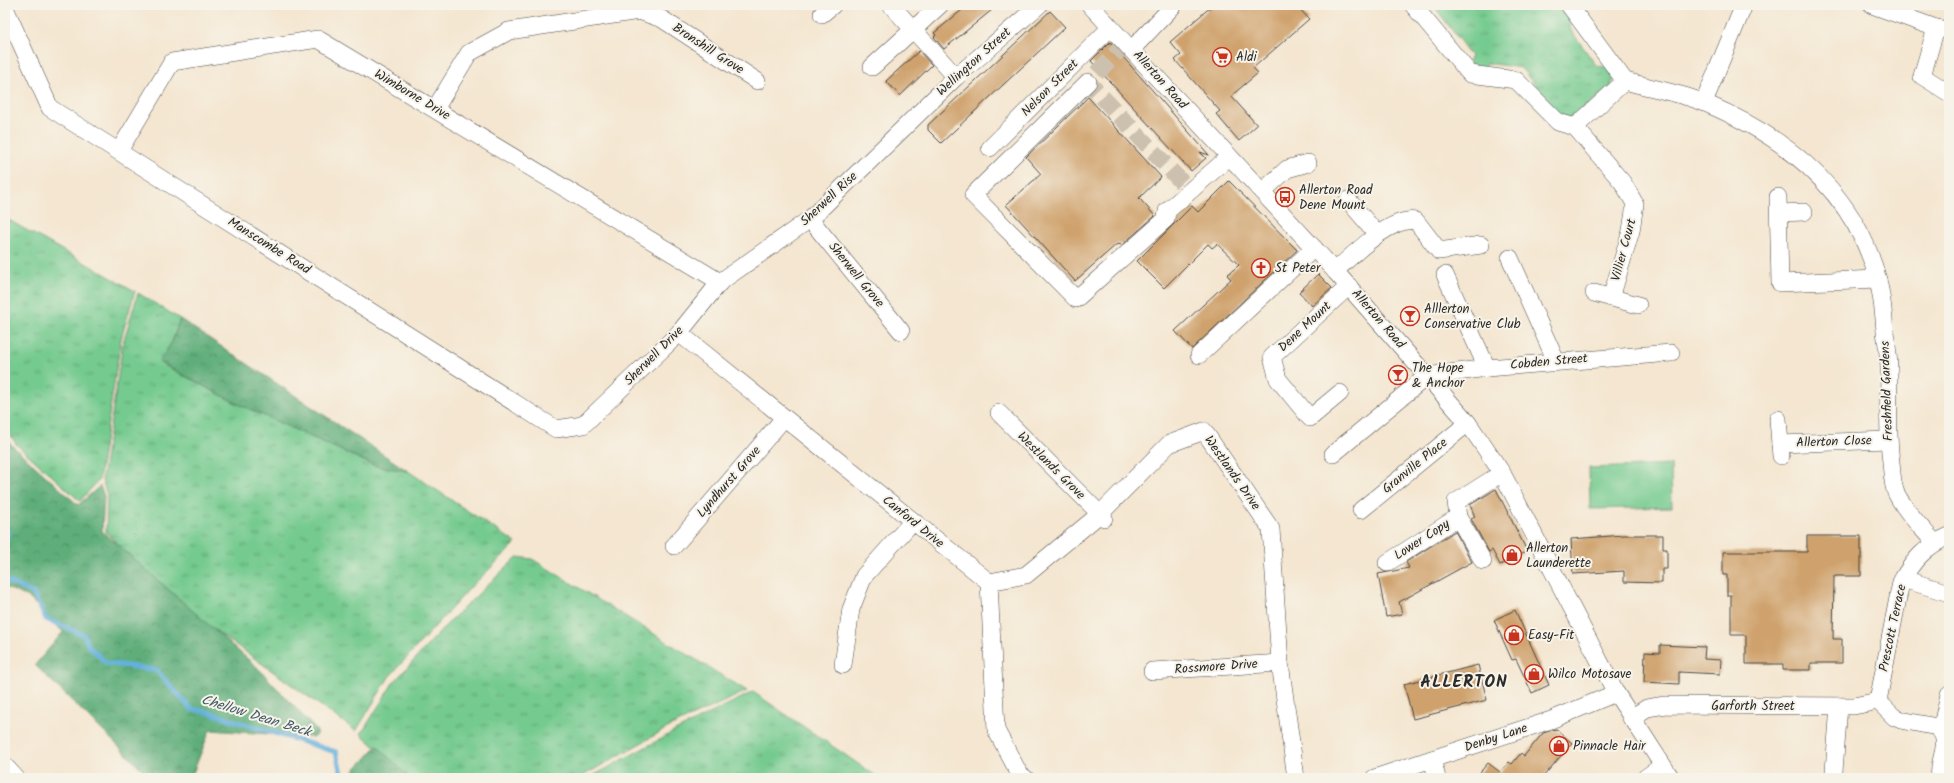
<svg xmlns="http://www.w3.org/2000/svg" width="1954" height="783" font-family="Kalam,sans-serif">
<defs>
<pattern id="grass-tufts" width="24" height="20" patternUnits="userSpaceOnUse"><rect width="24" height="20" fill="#74ca8f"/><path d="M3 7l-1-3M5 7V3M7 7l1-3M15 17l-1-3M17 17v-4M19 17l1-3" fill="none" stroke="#5fa475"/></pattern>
<pattern id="forest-crowns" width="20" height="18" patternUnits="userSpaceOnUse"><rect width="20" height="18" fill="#5fae7a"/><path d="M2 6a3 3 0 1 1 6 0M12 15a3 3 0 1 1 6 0" fill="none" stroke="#4f8e64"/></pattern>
</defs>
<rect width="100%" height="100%" fill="#f7f3e8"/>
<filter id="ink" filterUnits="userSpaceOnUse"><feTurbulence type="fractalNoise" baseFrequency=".025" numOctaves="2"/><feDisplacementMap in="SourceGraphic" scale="8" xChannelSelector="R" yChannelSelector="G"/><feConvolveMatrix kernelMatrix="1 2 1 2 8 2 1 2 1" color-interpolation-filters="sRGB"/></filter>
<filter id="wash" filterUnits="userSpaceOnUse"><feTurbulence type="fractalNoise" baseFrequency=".012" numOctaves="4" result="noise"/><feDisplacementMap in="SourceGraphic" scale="16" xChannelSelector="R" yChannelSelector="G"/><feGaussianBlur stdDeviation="0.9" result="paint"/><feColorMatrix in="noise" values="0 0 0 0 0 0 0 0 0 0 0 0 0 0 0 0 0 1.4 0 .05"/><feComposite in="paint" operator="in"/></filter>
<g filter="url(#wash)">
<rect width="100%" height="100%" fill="#f4e6d0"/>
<!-- grass -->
<g fill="url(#grass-tufts)" stroke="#507a5d">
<polygon points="1425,5 1562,5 1572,17 1570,29 1596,65 1610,68 1613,78 1611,87 1572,117 1566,118 1560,116 1521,68 1487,63 1482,69 1476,69 1468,61 1471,56 1435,7 1429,9"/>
<polygon points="5,218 135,291 121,339 99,480 80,501 17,445 5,427"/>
<polygon points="138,293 180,319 172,342 160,363 236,403 375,466 408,471 516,543 469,589 389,677 356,731 180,605 106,532 107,495 102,480 123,343"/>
<polygon points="517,557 532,559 747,691 671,726 579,778 410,778 361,734 393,683 452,619"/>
<polygon points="753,692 879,778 589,778 677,730"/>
</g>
<!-- forest -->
<g fill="url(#forest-crowns)" stroke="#456c52">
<polygon points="180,319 408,471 376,466 236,403 159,362 172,342"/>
<polygon points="5,439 78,505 100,486 104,496 102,531 258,668 317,731 315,737 210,730 191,778 151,778 35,665 63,632 28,597 5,587"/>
<polygon points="377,746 410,778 347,778"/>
</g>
<!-- green -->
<polygon fill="#74ca8f" stroke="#507a5d" points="1671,465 1672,507 1590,509 1589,468"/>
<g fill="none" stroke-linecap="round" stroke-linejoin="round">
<!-- stream -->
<g stroke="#64b0dd" stroke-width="5">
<polyline points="5,530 8,532 5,543"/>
<polyline points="5,580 33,593 46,619 84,635 88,645 106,663 156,670 191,709 207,712 336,752 342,778"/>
</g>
</g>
<g id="blocks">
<!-- building -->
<g fill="#cfa26d">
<polygon points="968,5 998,5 944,49 934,37 936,35 934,33"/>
<polygon points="1213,5 1296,5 1309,19 1253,68 1258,73 1231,96 1257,125 1239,141 1216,114 1220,111 1175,60 1181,55 1170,42"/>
<polygon points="1050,11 1065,27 941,143 928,130 928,125"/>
<polygon points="1110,42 1209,155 1200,152 1206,158 1191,171 1091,61"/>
<polygon points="919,51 932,65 900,96 886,81"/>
<polygon points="1088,97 1161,177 1139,198 1155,216 1122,245 1117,244 1075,281 1006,205 1041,174 1026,157"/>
<polygon points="1229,181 1297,250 1192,349 1175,331 1231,279 1227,275 1239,265 1217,244 1212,248 1208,244 1164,288 1137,261 1192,206 1198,212"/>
<polygon points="1318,274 1332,288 1312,306 1299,292"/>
<polygon points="1496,489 1527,551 1500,565 1492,550 1489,552 1471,519 1475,517 1470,505"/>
<polygon points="1455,531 1472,562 1399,602 1402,614 1386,617 1378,574 1409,568 1406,562"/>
<polygon points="1624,535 1663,535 1663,549 1667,549 1667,569 1662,569 1662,583 1624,582 1624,571 1573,574 1571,539"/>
<polygon points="1807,536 1861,536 1861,576 1834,576 1833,639 1842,639 1842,663 1811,663 1811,670 1783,670 1783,664 1746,664 1746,635 1731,635 1731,595 1727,595 1727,575 1723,575 1723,552 1807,552"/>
<polygon points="1515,610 1549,685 1532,693 1516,659 1512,660 1494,620"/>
<polygon points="1660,645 1705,647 1704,659 1721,660 1720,674 1679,672 1679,684 1644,682 1645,652 1660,653"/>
<polygon points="1478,665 1487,700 1413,719 1404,684"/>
<polygon points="1556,729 1572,743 1542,778 1475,778 1488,763 1500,772 1509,762 1512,764 1521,753 1524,756 1543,733"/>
</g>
</g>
</g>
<g filter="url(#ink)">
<use href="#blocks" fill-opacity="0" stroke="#494744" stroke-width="1"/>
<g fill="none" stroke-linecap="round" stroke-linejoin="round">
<!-- minor-tunnel -->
<polyline stroke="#ccc1af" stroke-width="17" stroke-dasharray="17 8" stroke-linecap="butt" points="1126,43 1088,82 1190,191"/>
<!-- minor casing -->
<g stroke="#494744" stroke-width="18">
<g id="minor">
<polyline points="891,5 956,77"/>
<polyline points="1090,5 1335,271 1468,423 1502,473 1616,693 1671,778"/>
<polyline points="1413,5 1470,74 1516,80 1558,122 1575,127"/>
<polyline points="1569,5 1625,81"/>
<polyline points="1872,5 1936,28 1949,30"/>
<polyline points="5,8 50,108 556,429 583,425 679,333 720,282 810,219 956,77 1039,5"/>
<polyline points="822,14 833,5"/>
<polyline points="1936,28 1922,76 1949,93"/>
<polyline points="1132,49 1174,5"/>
<polyline points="872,67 940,5"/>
<polyline points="1088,82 973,195 1076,299 1166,219 1167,211 1229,157"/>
<polyline points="1704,102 1744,5"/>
<polyline points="435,109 469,53 509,31 639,11 662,19 757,81"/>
<path d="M1575,127l50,-46c25,7 56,12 80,22 81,34 150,89 173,177 4,17 6,35 7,52 2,13 4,25 4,37 0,32 -2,62 2,93 1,10 1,21 5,31 9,18 25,34 38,49"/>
<polyline points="1575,127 1623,183 1635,204 1631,231 1611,298"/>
<polyline points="990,148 1110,28"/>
<polyline points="119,151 172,62 318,39 720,282"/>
<polyline points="1262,192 1287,169 1308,163"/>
<polyline points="1778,197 1780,283 1878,279"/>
<polyline points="1348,200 1377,234"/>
<polyline points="1779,213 1804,212"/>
<polyline points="810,219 901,331"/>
<polyline points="1510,258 1556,361"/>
<path d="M1335,271c18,-16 56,-55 81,-50l23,30 42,-6"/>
<polyline points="1445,275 1487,368"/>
<polyline points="1594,293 1638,305"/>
<polyline points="679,333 989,582 996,730 1020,775 1025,778"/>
<polyline points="1199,355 1314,248"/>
<polyline points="1340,393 1310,418 1278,379 1272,357 1349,286"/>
<polyline points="999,413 1104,518"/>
<polyline points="1778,419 1781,456"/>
<polyline points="1780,444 1888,440"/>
<polyline points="1333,454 1427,376 1487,368 1671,353"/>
<polyline points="1361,510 1468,423"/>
<polyline points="674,546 784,418"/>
<polyline points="1483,561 1458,517 1456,502 1502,473"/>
<polyline points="1387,563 1458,517"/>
<polyline points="1903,579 1949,593"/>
<polyline points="989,582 1026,575 1100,514 1169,444 1204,431 1271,529 1280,663 1296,778"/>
<polyline points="843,665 851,609 864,576 912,522"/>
<polyline points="1152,671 1280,663"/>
<path d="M1878,701l23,-119c12,-22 25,-36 48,-46"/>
<path d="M1878,701l16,16 7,3 36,7c17,16 -1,33 3,51"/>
<polyline points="1631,718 1647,708 1665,705 1854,706 1878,701"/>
<polyline points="1937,727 1943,721 1949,694"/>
<polyline points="1432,759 1437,778"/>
<polyline points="5,766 16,778"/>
<polyline points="1834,771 1839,706"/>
<polyline points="1374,778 1551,720 1616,693"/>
<polyline points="1645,778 1662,766"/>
</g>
</g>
<!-- minor -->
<use href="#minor" stroke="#fff" stroke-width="17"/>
</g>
</g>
<!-- icons -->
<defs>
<g id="supermarket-ring" transform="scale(1)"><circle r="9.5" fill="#f7f3e8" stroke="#c8321e" stroke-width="1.5"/><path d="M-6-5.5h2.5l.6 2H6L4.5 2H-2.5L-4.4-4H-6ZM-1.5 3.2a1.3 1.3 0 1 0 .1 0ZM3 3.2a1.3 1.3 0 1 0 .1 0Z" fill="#c8321e"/></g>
<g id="bus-ring" transform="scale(1)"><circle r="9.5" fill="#f7f3e8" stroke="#c8321e" stroke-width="1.5"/><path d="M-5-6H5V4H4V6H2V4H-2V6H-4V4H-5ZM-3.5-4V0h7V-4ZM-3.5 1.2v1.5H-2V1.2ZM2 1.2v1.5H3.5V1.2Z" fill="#c8321e"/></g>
<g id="church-ring" transform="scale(1)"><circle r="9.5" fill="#f7f3e8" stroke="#c8321e" stroke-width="1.5"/><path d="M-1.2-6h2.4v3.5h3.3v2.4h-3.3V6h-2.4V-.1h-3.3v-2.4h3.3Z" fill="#c8321e"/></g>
<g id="bar-ring" transform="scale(1)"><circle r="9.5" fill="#f7f3e8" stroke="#c8321e" stroke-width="1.5"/><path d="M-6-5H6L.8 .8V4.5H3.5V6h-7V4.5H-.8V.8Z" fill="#c8321e"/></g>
<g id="shop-ring" transform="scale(1)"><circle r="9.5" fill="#f7f3e8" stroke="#c8321e" stroke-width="1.5"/><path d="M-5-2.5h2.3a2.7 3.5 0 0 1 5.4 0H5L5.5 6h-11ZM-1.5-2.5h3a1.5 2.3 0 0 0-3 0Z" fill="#c8321e"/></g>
</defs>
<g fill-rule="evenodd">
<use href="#supermarket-ring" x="1222" y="57"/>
<use href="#bus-ring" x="1285" y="197"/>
<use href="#church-ring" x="1261" y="268"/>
<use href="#bar-ring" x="1410" y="316"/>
<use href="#bar-ring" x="1398" y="375"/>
<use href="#shop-ring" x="1512" y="555"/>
<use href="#shop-ring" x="1514" y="635"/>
<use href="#shop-ring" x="1534" y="674"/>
<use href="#shop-ring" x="1559" y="746"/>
</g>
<g text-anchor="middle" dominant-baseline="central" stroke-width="4" stroke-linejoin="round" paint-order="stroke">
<!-- street labels -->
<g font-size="13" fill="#2b2b2b" stroke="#f7f3e8">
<text transform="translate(708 49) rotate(33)">Bronshill Grove</text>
<text transform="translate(974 62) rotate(-42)">Wellington Street</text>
<text transform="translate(1160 80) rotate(48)">Allerton Road</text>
<text transform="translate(1050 88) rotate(-45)">Nelson Street</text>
<text transform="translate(412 95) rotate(31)">Wimborne Drive</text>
<text transform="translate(829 199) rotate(-43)">Sherwell Rise</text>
<text transform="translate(269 246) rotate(32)">Manscombe Road</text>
<text transform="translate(1624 250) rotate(-75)">Villier Court</text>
<text transform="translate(856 275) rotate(51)">Sherwell Grove</text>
<text transform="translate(1378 319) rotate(49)">Allerton Road</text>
<text transform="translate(1305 327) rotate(-43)">Dene Mount</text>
<text transform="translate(654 356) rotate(-45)">Sherwell Drive</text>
<text transform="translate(1549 362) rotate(-5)">Cobden Street</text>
<text transform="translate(1887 391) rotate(-92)">Freshfield Gardens</text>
<text transform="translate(1834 442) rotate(-2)">Allerton Close</text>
<text transform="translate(1051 466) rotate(45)">Westlands Grove</text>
<text transform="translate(1415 466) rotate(-39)">Granville Place</text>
<text transform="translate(1232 473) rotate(55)">Westlands Drive</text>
<text transform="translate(729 482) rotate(-49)">Lyndhurst Grove</text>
<text transform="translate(913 522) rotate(39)">Canford Drive</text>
<text transform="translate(1422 540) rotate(-33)">Lower Copy</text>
<text transform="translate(1893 628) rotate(-78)">Prescott Terrace</text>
<text transform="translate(1216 667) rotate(-4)">Rossmore Drive</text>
<text x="1753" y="706">Garforth Street</text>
<text transform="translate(1496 738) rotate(-18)">Denby Lane</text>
</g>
<!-- poi labels -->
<g font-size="13" fill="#2b2b2b" stroke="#f7f3e8" text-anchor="start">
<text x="1236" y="57">Aldi</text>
<text x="1299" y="190">Allerton Road<tspan x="1299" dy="15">Dene Mount</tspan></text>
<text x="1275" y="268">St Peter</text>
<text x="1424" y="309">Alllerton<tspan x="1424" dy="15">Conservative Club</tspan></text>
<text x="1412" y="368">The Hope<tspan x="1412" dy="15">&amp; Anchor</tspan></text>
<text x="1526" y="548">Allerton<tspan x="1526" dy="15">Launderette</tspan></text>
<text x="1528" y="635">Easy-Fit</text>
<text x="1548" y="674">Wilco Motosave</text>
<text x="1573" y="746">Pinnacle Hair</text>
</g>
<!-- water labels -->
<g font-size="14" font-style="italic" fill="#3f5a69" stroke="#f7f3e8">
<text transform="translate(256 716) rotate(17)">Chellow Dean Beck</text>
</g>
<!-- district labels -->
<g font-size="17" font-weight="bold" letter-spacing="1" fill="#2b2b2b" stroke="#f7f3e8">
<text x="1464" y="682">ALLERTON</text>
</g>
</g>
<!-- margin -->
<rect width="1954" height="783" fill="none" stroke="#f7f3e8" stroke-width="20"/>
</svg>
